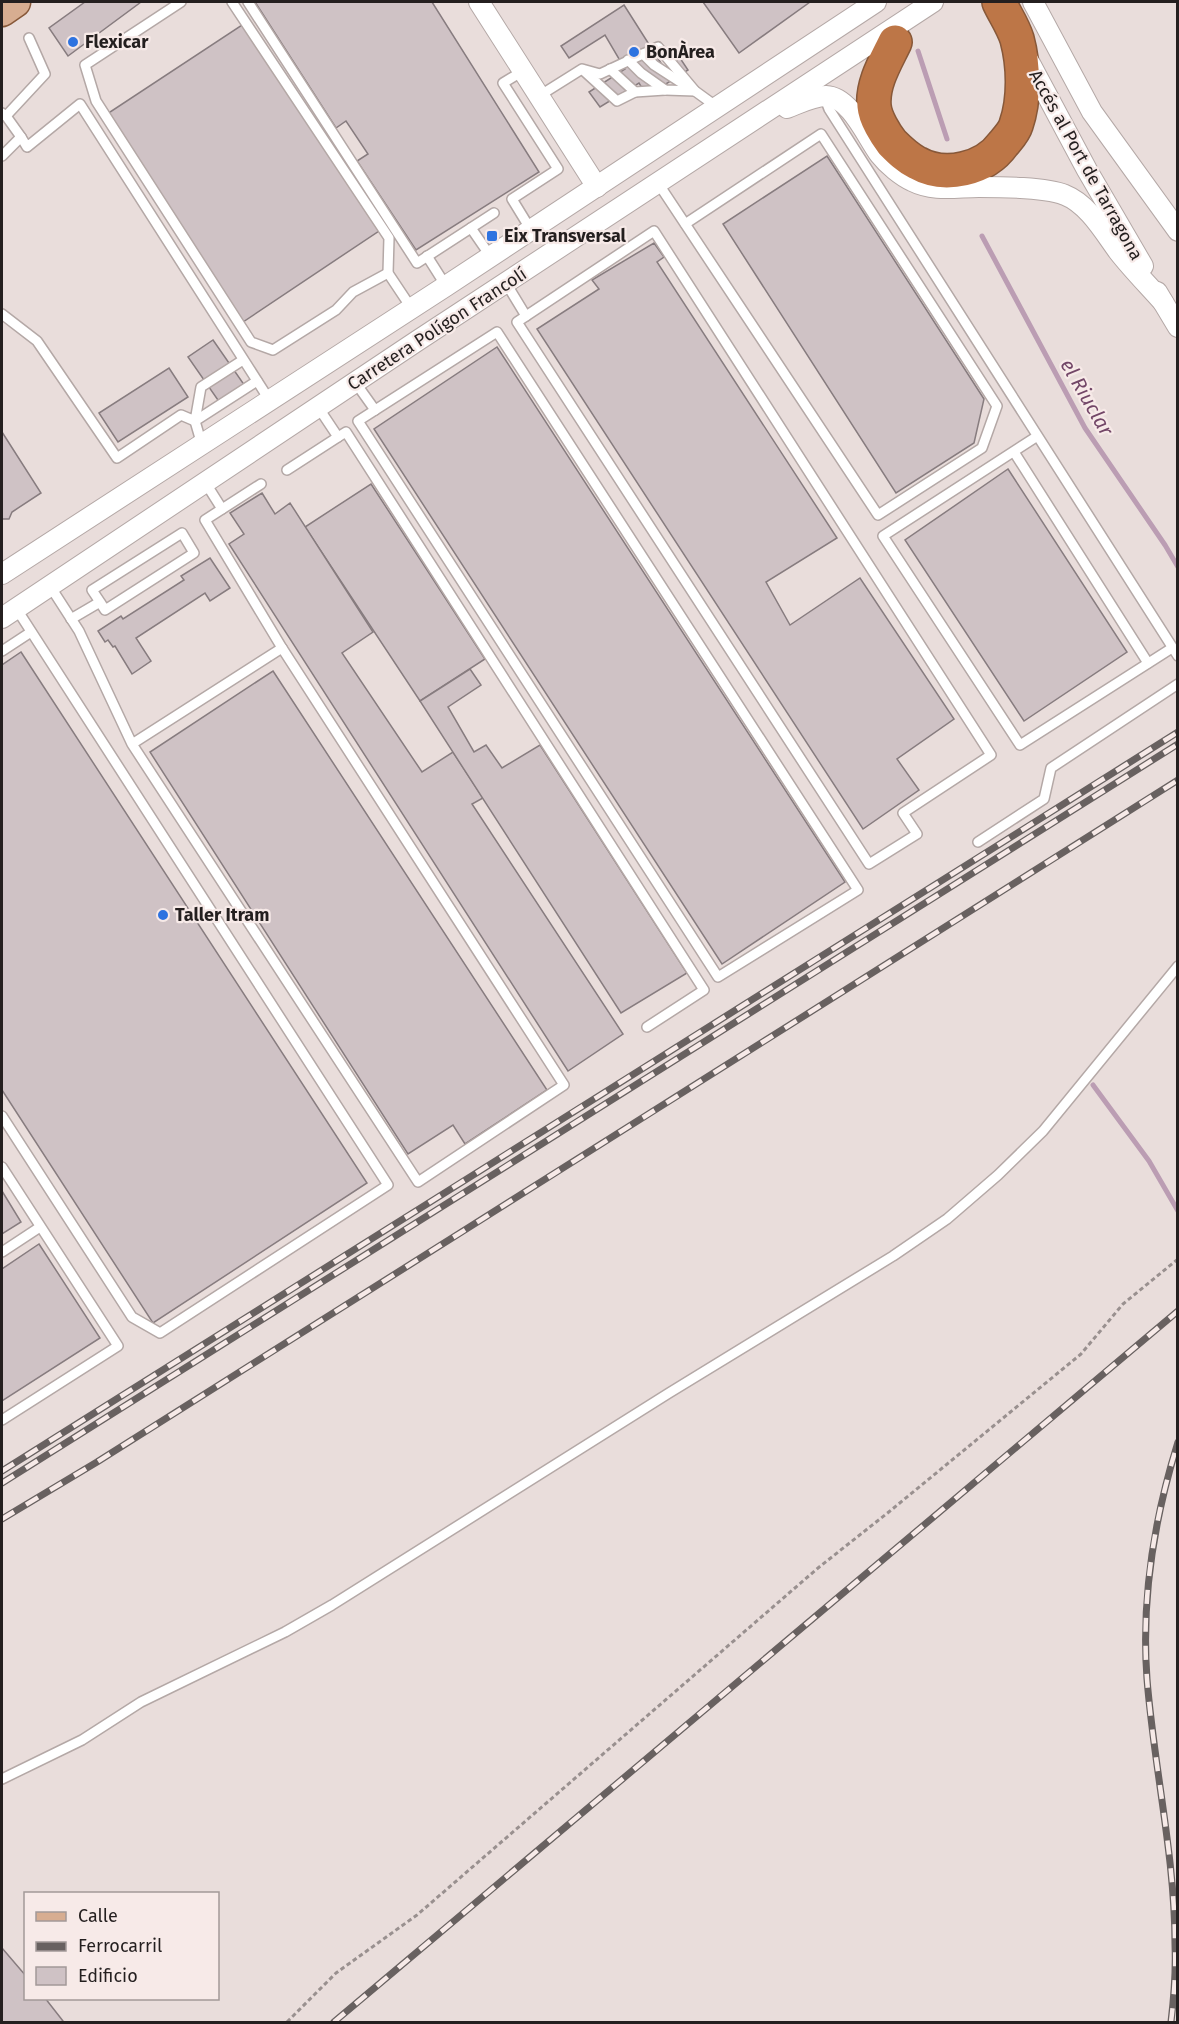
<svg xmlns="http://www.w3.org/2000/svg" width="1179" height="2024" font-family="'Fira Sans',sans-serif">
<rect width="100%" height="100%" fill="#e9dddb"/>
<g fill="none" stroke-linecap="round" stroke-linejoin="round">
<!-- stream -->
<g stroke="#bb9db3" stroke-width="5">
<polyline points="918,51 947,139"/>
<polyline points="982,236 1085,428 1165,545 1178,567"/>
<polyline points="1093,1085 1149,1161 1178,1211"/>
</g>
</g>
<!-- building -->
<g fill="#cfc2c5" stroke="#877c7f" stroke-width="1.5">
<polygon points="85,2 141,2 68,56 49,28"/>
<polygon points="255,2 432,2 539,172 416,250 357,161 368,154 346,121 336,128"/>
<polygon points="703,2 810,2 739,53"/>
<polygon points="624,5 664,68 680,58 688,70 647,96 639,83 600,107 589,92 625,69 605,35 569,58 561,46"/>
<polygon points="242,25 379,231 243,322 107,114"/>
<polygon points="827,156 984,399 974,443 896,493 723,224"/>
<polygon points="654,243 664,257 657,262 837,538 766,582 790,625 860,578 954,719 897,759 919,790 863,829 537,329 599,289 592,280"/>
<polygon points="213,340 245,386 220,403 188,357"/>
<polygon points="497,347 845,882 722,964 374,429"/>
<polygon points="169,368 188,397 118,442 99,413"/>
<polygon points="2,432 41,493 12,512 9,519 2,519"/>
<polygon points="1008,469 1127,652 1024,721 905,540"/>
<polygon points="371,484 485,659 420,701 305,527"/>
<polygon points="262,493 275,514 290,503 373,632 342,653 422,772 453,752 483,798 472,804 623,1034 568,1071 229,544 244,534 230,513"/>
<polygon points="210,558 230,588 210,601 205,593 136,638 151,661 132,674 115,646 113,647 108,640 105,642 98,631 121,616 123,619 184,580 181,576"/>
<polygon points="21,652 367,1183 153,1323 2,1090 2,665"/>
<polygon points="470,669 481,685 448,707 474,752 486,745 502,768 540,745 687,973 621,1013 420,701"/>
<polygon points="273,671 547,1090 465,1144 453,1125 408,1154 150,752"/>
<polygon points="2,1191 21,1222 2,1234"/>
<polygon points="39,1244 100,1338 2,1401 2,1269"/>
<polygon points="2,1948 26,1976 26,1998 45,1998 63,2021 61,2022 2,2022"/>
</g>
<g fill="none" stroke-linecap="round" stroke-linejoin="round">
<!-- service casing -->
<g stroke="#b4a8a6" stroke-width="12">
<g id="service">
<polyline points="181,2 85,65 96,101 251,342 273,350 336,310 353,292 388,273"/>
<polyline points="232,2 389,238 388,273 412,309"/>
<polyline points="248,2 417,263 494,213"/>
<polyline points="643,54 654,65 688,87"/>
<polyline points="628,60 641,73 665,90 695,91"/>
<polyline points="610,69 635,92 665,90"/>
<polyline points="583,70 617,101 635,92"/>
<polyline points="523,71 503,83 558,169 512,199 531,230"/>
<polyline points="539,96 582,69 600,74 658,47 695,91 717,107"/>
<polyline points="824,96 829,109 1178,656"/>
<polyline points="2,113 6,116 45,74 29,38"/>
<polyline points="21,137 27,147 80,104 270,401"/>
<polyline points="2,156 21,137 6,116"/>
<polyline points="658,183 878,515 982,448 997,406 821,134 685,224"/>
<polyline points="471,228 491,257"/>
<polygon points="654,231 991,755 903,813 917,834 869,864 517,322"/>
<polyline points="427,256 446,286"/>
<polyline points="506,283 526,316"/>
<polyline points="2,314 37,341 117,458 181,415 195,421 201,387 243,360"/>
<polygon points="497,332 858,890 718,977 358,421"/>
<polyline points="355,382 375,410"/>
<polyline points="338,437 346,432 704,990 647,1027"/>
<polyline points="1036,437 883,536 1020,745 1172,648"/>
<polyline points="202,445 195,421 257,381"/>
<polyline points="1014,452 1148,663"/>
<polyline points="287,470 338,437 318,407"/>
<polyline points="205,482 222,509"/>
<polyline points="261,484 205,520 282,648"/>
<polyline points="50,586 79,631 132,744 418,1182 564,1085 282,648 132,744"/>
<polyline points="71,619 100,602 92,590 182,533 194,553 105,610 100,602"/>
<polyline points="2,651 31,632"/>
<polyline points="978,842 1044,799 1051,768 1178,684"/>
<polyline points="2,1116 132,1317 160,1333 388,1185 16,608"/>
<polyline points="2,1167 118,1346 2,1420"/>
<polyline points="2,1252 40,1227"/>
<polyline points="2,1779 82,1740 141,1702 285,1632 332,1605 669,1393 893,1256 947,1219 998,1175 1043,1131 1178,966"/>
</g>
</g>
<!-- minor casing -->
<g stroke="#b4a8a6" stroke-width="22">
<g id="minor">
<polyline points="479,2 597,187"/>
<polyline points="1033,2 1092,112 1178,231"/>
<polyline points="1026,56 1087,170 1143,266"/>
<path d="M787,108c13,-5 26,-12 39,-12 25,1 41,42 54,59 8,10 21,21 32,26 22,11 44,6 67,6 22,0 67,0 86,8 23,9 39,37 53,56 14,18 30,34 45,51"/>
<polyline points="1157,292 1178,327"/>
<polyline points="2,574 446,286 876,2"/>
<polyline points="2,618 417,341 933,2"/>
</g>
</g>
<!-- primary casing -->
<g stroke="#875839" stroke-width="33">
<polyline id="primary" points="2,11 15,2"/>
</g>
<!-- motorway casing -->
<g stroke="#875839" stroke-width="36">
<path id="motorway" d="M895,42c-9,19 -23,41 -21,64 1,12 11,28 18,37 8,8 15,15 25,20 28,16 68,6 86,-19 5,-6 11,-12 13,-19 9,-26 8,-60 1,-86 -4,-13 -13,-26 -18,-37"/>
</g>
<!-- path -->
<polyline stroke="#99908f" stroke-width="3" stroke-dasharray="4.5 3" stroke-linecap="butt" points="287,2022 336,1973 417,1915 818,1568 890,1511 1081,1354 1123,1304 1178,1259"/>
<!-- service -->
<use href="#service" stroke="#fff" stroke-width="9"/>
<!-- minor -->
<use href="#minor" stroke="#fff" stroke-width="20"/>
<!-- primary -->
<use href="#primary" stroke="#d7ad91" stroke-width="30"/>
<!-- motorway -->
<use href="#motorway" stroke="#bd7647" stroke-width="33"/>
<!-- rail casing -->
<g stroke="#686160" stroke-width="7">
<g id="rail">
<polyline points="2,1471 1178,732"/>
<polyline points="2,1483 1178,744"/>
<polyline points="2,1519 97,1462 1178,780"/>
<polyline points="334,2022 1178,1311"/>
<path d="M1171,2022c3,-25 5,-51 4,-77 0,-89 -21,-177 -28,-266 -6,-81 7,-160 31,-237"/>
</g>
</g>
<!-- rail -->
<use href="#rail" stroke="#f7eae8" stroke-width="4.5" stroke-dasharray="14" stroke-linecap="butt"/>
</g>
<!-- markers -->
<g fill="#2e73e0" stroke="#f7eae8" stroke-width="2">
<circle cx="73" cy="42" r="6"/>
<circle cx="634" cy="52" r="6"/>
<rect x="486" y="230" width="12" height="12" rx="3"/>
<circle cx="163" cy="915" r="6"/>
</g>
<g text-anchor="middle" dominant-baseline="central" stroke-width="4.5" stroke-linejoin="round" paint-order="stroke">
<!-- poi labels -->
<g font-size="18" font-weight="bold" fill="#241f1f" stroke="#f7eae8" text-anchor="start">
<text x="85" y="42">Flexicar</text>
<text x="646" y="52">BonÀrea</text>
<text x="504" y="236">Eix Transversal</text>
<text x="175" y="915">Taller Itram</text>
</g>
<!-- street labels -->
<g font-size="18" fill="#241f1f" stroke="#f7eae8">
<text transform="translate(1086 165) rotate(61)">Accés al Port de Tarragona</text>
<text transform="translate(437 329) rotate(-33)">Carretera Polígon Francolí</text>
</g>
<!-- water labels -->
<g font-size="20" font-style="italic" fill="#724667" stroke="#f7eae8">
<text transform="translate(1087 397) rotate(60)">el Riuclar</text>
</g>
</g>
<!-- border -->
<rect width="1179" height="2024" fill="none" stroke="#241f1f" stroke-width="6"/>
<!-- legend -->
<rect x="24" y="1892" width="195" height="108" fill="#f7eae8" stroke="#a39998" stroke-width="1.5"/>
<rect x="36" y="1912" width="30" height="9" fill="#d7ad91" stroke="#a39998" stroke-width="1.5"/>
<text x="78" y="1922" font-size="18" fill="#241f1f">Calle</text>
<rect x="36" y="1942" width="30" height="9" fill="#686160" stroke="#a39998" stroke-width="1.5"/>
<text x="78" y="1952" font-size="18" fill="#241f1f">Ferrocarril</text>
<rect x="36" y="1967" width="30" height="18" fill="#cfc2c5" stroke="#a39998" stroke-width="1.5"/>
<text x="78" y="1982" font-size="18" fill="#241f1f">Edificio</text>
</svg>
